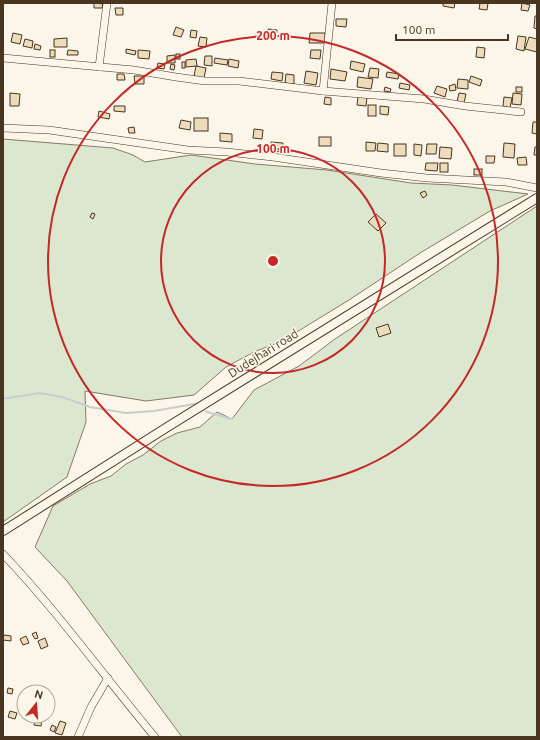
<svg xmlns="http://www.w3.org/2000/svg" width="540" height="740" font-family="Ubuntu,sans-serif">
<rect width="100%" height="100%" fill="#fbf6e9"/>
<!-- green -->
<g fill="#dce7d0" stroke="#887966">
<polygon points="3,139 113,148 133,155 145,162 191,155 255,164 327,170 411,183 452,185 528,194 490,211 420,253 349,300 282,341 254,352 226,367 194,395 146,401 85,391 86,422 67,477 3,522"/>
<polygon points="537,206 537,737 182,737 67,581 35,547 53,506 90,484 111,476 126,464 143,455 161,441 177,433 200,427 217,412 232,419 254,390 299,366 335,339"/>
</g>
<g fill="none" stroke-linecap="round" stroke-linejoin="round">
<!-- stream -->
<g stroke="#c9cecd" stroke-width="2">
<polyline points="3,398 9,398 40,393 62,397 90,407 126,413 154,411 200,403"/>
<polyline points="206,411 207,412 232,419"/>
</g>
</g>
<!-- building -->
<g fill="#ecdcbc" stroke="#4a3520">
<polygon points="94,3 103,4 102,8 94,8"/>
<polygon points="443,3 455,3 454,8 443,6"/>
<polygon points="480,3 488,3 487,10 479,9"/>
<polygon points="522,3 530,5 528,11 521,10"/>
<polygon points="115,8 123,8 123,15 116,15"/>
<polygon points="535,16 537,16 537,29 534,28"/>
<polygon points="336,19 347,19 346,27 336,26"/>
<polygon points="176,27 184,30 181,37 173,35"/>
<polygon points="268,29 277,30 276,39 267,38"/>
<polygon points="191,30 197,31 196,38 190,37"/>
<polygon points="13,33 22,35 20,44 11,42"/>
<polygon points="310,33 325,33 325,43 309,43"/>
<polygon points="518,36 526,37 524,51 516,49"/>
<polygon points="200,37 207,38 206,47 198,46"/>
<polygon points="529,37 537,39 537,52 525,49"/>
<polygon points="67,38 67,47 54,47 54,39"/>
<polygon points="25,39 33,41 32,48 23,46"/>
<polygon points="35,44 41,46 40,50 34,49"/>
<polygon points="477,47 485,48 484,58 476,57"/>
<polygon points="126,49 136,51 135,55 126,53"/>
<rect x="50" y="50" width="5" height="7"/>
<polygon points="68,50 78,51 78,55 67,55"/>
<polygon points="138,50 150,51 149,59 138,58"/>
<polygon points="311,50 321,50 320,59 310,58"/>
<rect x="176" y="54" width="4" height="5"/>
<polygon points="175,55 175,63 167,63 167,56"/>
<polygon points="205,56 212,56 212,66 204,65"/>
<polygon points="215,58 228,60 227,65 214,63"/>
<polygon points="196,59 197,66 186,67 186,60"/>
<polygon points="229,59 239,61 238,68 228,66"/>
<polygon points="351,61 365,64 363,72 350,69"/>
<rect x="182" y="62" width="3" height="6"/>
<polygon points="158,63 165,64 164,69 157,68"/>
<polygon points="171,64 175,65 174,70 170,69"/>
<polygon points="196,66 206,68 204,78 194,76"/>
<polygon points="370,68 379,69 378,78 368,77"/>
<polygon points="331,69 347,72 345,81 330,79"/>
<polygon points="306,71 318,73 316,85 304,83"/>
<polygon points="272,72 283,73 282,81 271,79"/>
<polygon points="387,72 399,74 398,79 386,77"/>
<polygon points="117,74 124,74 125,80 117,80"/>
<polygon points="286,74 294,75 294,84 285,83"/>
<polygon points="134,76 144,76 144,84 135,84"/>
<polygon points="471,76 482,80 480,86 469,82"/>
<polygon points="358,77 373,79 371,89 357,87"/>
<polygon points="458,79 468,80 468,89 457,88"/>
<polygon points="400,83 410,85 409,90 399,88"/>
<polygon points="455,84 456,90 450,91 449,86"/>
<polygon points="437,86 447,89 445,97 434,93"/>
<polygon points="385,87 391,89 390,92 384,91"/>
<rect x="516" y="87" width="6" height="5"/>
<polygon points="10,93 20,94 19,106 10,106"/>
<polygon points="459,93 466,94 464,103 457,102"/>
<polygon points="513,93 522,94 521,105 512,104"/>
<polygon points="325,97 331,98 331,105 324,104"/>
<polygon points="358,97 367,97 366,106 357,105"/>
<polygon points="504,97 512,98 510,108 503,106"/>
<rect x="368" y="105" width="8" height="11"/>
<polygon points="114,106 125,106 125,112 114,111"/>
<polygon points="380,106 389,107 388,115 380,114"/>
<polygon points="99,111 110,114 109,119 98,117"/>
<rect x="194" y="118" width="14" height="13"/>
<polygon points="181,120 191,122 190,130 179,128"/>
<polygon points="533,122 537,122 537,134 532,133"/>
<polygon points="134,127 135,133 129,133 128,128"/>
<polygon points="254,129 263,130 262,139 253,138"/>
<polygon points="220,133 232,134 232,142 220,141"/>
<rect x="319" y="137" width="12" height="9"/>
<polygon points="271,142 283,143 282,152 271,151"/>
<polygon points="366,142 376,143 375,151 366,151"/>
<polygon points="378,143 388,144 388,152 377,151"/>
<polygon points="504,143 515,144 514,158 503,157"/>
<rect x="394" y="144" width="12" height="12"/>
<polygon points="414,144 422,145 421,156 414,155"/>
<polygon points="427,144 437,144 436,154 426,154"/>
<polygon points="440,147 452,148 451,159 439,158"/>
<polygon points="535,147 537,147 537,155 534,155"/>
<polygon points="486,156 495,156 494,163 486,163"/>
<polygon points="526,157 527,165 518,165 517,158"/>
<polygon points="426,163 438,163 437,171 425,170"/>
<rect x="440" y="163" width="8" height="9"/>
<rect x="474" y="169" width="8" height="6"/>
<polygon points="425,191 427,195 423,198 420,193"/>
<polygon points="92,213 95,214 93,219 90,217"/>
<polygon points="376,214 386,223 378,231 368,222"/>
<polygon points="388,324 391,333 379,337 376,328"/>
<polygon points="36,632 38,638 35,639 32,634"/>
<polygon points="4,635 11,636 11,641 3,640"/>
<polygon points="26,636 29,643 23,645 20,639"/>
<polygon points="45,638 48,646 41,649 38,641"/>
<polygon points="8,688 13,689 12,694 7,693"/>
<polygon points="48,698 54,699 52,705 48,704"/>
<polygon points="10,711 17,713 15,719 8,717"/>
<polygon points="35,719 42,720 41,726 34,725"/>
<polygon points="60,721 66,723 62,735 55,733"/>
<polygon points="52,725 56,727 54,732 50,730"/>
</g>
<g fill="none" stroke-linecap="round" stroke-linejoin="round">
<!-- minor casing -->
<g stroke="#4a3520" stroke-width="8">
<g id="minor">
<polyline points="3,58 134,70 176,77 205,81 239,81 323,91 424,99 465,106 521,112"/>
<polyline points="99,67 107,3"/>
<polyline points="323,91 332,3"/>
<polyline points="3,128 49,130 188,150 227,152 273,157 381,173 427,178 506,182 537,188"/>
<path d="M3,554c55,58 101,122 152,183"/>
<polyline points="78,737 91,707 108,678"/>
</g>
</g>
<!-- tertiary casing -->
<g stroke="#4a3520" stroke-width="10">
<polyline id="tertiary" points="3,531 169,426 537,198"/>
</g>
<!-- minor -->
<use href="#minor" stroke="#fbf6e9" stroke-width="7"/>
<!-- tertiary -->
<use href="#tertiary" stroke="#fbf6e9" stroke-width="8"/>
</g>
<!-- distance rings -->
<g fill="none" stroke="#c62828" stroke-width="2">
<circle cx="273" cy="261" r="112"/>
<circle cx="273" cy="261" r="225"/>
</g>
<g text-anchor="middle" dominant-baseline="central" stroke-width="3" stroke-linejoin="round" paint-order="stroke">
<!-- street labels -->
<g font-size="12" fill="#4a3520" stroke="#fbf6e9">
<text transform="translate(263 353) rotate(-32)">Dudejhari road</text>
</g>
</g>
<circle cx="273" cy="261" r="6" fill="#c62828" stroke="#fbf6e9" stroke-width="2"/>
<g font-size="12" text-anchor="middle" font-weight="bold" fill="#c62828" stroke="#fbf6e9" stroke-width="3" stroke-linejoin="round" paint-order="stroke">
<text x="273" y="40">200 m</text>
<text x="273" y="153">100 m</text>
</g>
<!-- border -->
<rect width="540" height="740" fill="none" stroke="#4a3520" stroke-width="8"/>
<!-- north arrow -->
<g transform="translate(36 704) rotate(17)"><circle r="19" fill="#fbf6e9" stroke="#b4a999"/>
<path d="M0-3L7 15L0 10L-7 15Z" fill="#c62828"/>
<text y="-6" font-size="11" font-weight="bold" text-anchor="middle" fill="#4a3520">N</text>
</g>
<!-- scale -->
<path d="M396 34v6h112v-6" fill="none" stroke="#4a3520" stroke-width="2"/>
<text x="402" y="34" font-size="12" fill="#4a3520" stroke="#fbf6e9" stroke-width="3" paint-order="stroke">100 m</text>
</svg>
